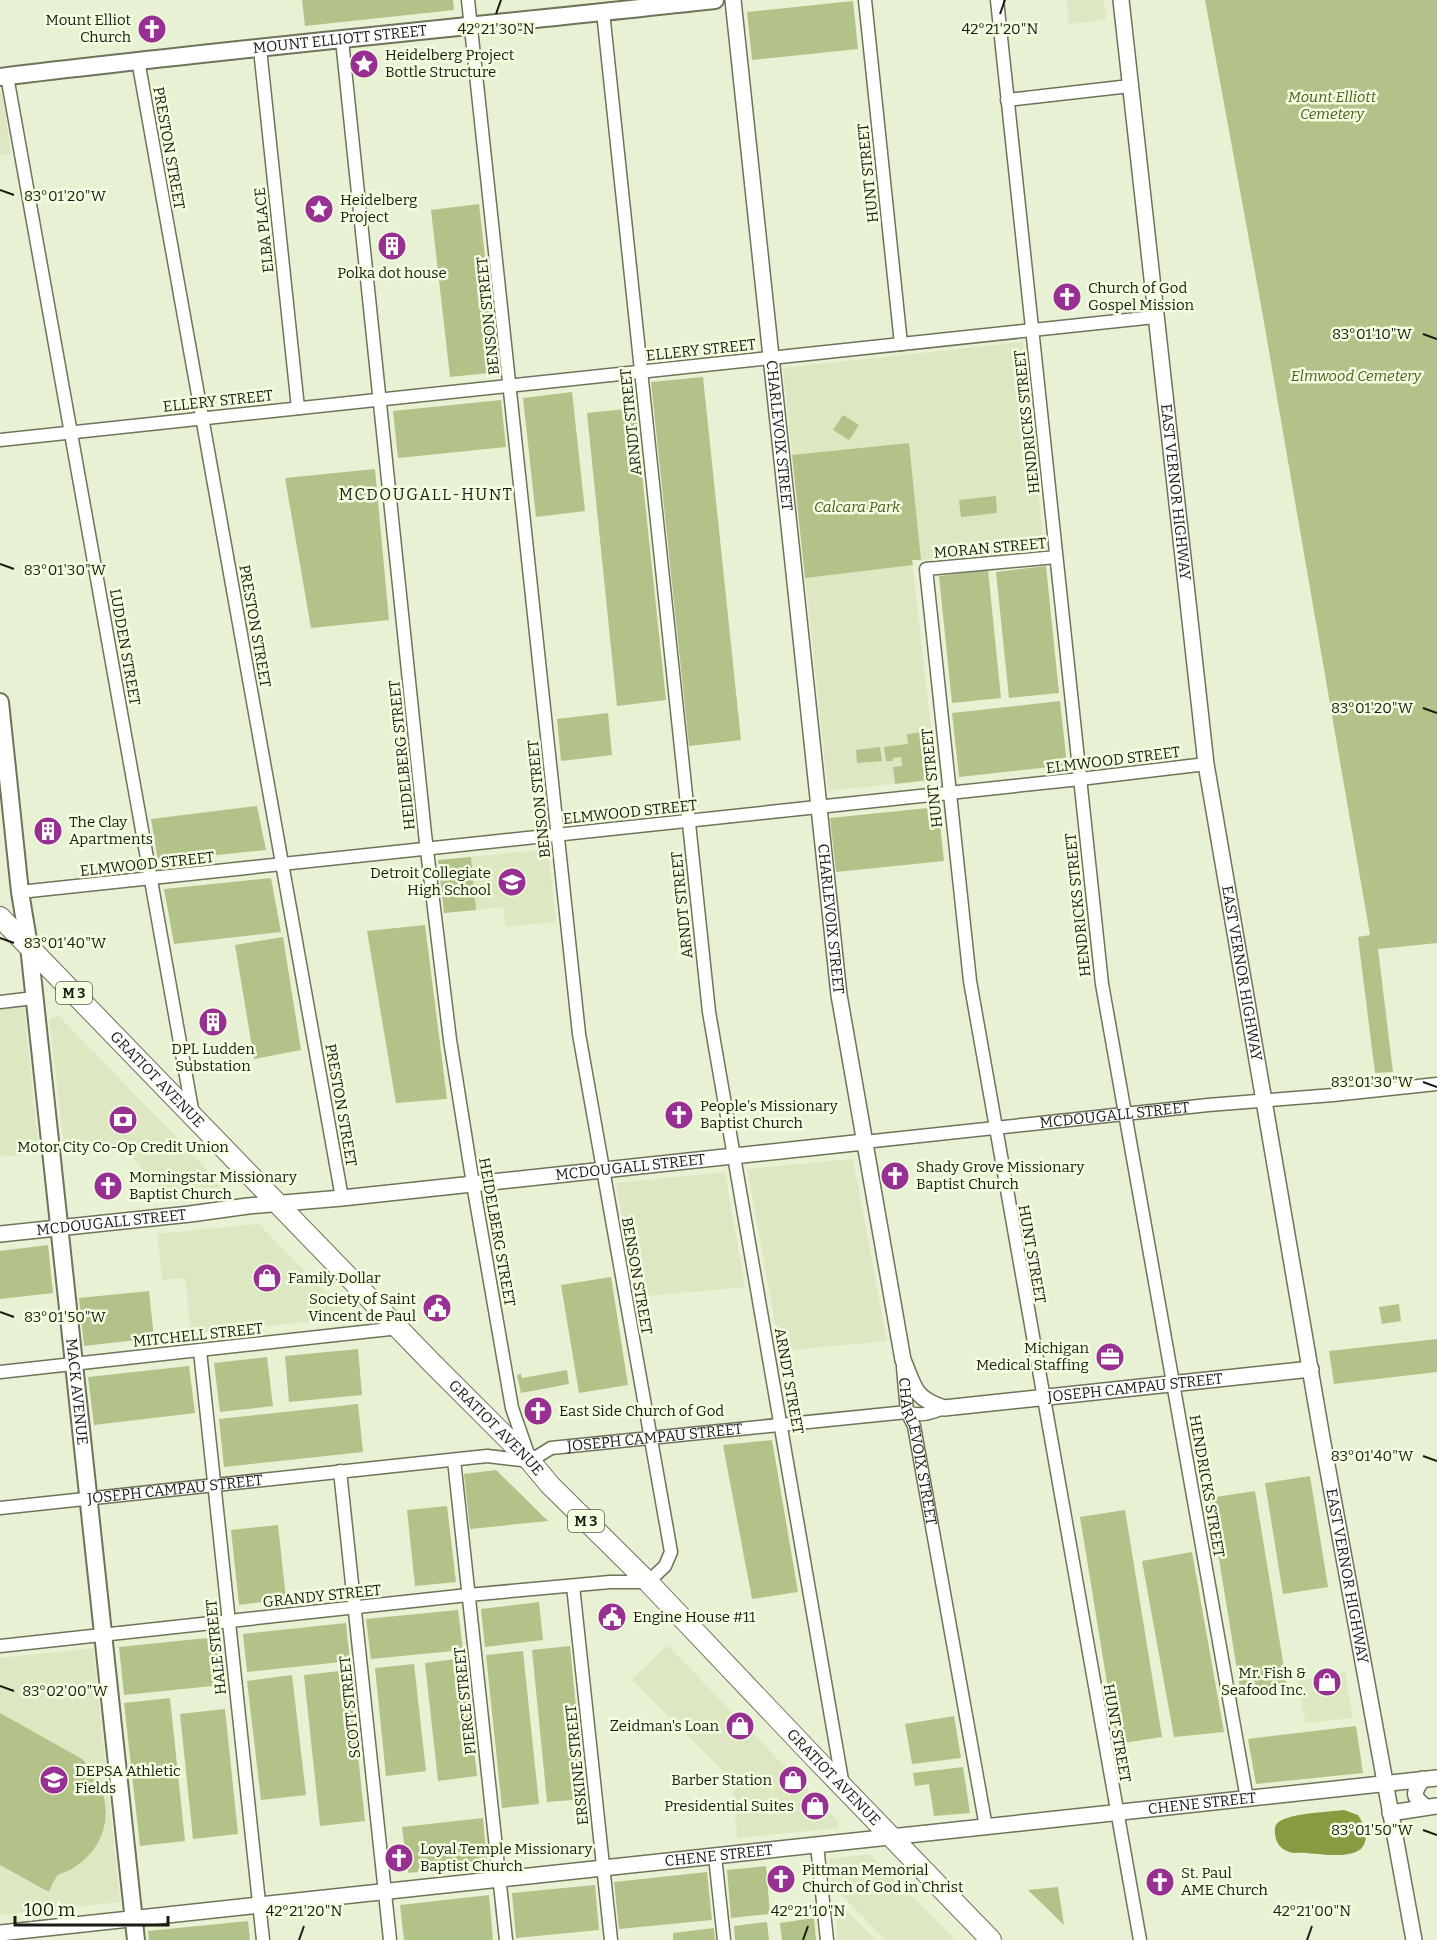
<svg xmlns="http://www.w3.org/2000/svg" width="1437" height="1940" font-family="Bitter,serif">
<rect width="100%" height="100%" fill="#e8f1d3"/>
<!-- built -->
<g fill="#dde8c2">
<polygon points="1066,0 1104,0 1106,20 1069,24"/>
<polygon points="0,91 2,91 11,154 0,155"/>
<polygon points="1023,342 1044,547 912,561 937,779 828,791 783,368"/>
<polygon points="548,849 556,922 506,927 503,907 476,910 471,857"/>
<polygon points="24,1006 39,1153 0,1157 0,1009"/>
<polygon points="59,1016 183,1144 226,1191 170,1198 121,1146 65,1153 49,1019"/>
<polygon points="853,1159 887,1341 780,1351 747,1169"/>
<polygon points="725,1172 745,1287 636,1297 616,1183"/>
<polygon points="259,1224 348,1315 346,1318 191,1333 185,1278 162,1280 157,1234"/>
<polygon points="667,1645 839,1822 837,1828 737,1838 733,1792 738,1787 632,1679"/>
<polygon points="93,1648 120,1902 0,1915 0,1658"/>
<polygon points="1345,1672 1353,1718 1306,1723 1297,1681"/>
<polygon points="869,1854 955,1940 885,1940 832,1885 829,1859"/>
<polygon points="843,1908 876,1940 838,1940 835,1910"/>
</g>
<!-- green -->
<g fill="#b3c289">
<polygon points="302,0 453,0 454,10 305,26"/>
<polygon points="1205,0 1437,0 1437,943 1378,949 1393,1072 1375,1073 1358,937 1370,935 1261,305"/>
<polygon points="853,1 858,49 752,60 747,12"/>
<polygon points="479,204 498,372 450,377 431,210"/>
<polygon points="703,377 741,740 689,746 651,382"/>
<polygon points="572,392 585,511 536,517 523,398"/>
<polygon points="501,400 506,447 398,458 393,411"/>
<polygon points="635,408 666,700 617,706 587,413"/>
<polygon points="843,415 859,425 849,440 833,430"/>
<polygon points="909,443 921,560 912,560 913,565 805,578 792,455"/>
<polygon points="375,469 389,620 311,628 285,478"/>
<polygon points="996,496 997,513 961,517 959,500"/>
<polygon points="1046,566 1059,693 1009,698 996,572"/>
<polygon points="988,570 1001,698 952,703 939,576"/>
<polygon points="1060,701 1067,765 959,777 952,713"/>
<polygon points="608,713 612,755 561,761 557,719"/>
<polygon points="931,731 937,779 895,784 893,767 902,766 901,757 893,758 893,761 886,761 884,747 908,744 907,734"/>
<polygon points="880,747 882,761 857,763 856,750"/>
<polygon points="257,806 266,850 158,861 151,819"/>
<polygon points="938,807 944,861 836,872 830,818"/>
<polygon points="471,857 476,910 444,913 438,860"/>
<polygon points="271,878 281,932 174,944 164,889"/>
<polygon points="425,925 447,1099 396,1103 367,931"/>
<polygon points="283,937 301,1050 254,1059 235,945"/>
<polygon points="48,1245 53,1293 0,1299 0,1251"/>
<polygon points="611,1277 628,1385 579,1393 561,1285"/>
<polygon points="149,1291 154,1338 84,1346 79,1298"/>
<polygon points="1399,1304 1401,1321 1382,1324 1379,1307"/>
<polygon points="1437,1339 1437,1372 1334,1384 1329,1351"/>
<polygon points="358,1349 362,1395 289,1402 285,1356"/>
<polygon points="267,1357 273,1406 220,1412 214,1363"/>
<polygon points="189,1366 195,1413 94,1425 88,1377"/>
<polygon points="567,1370 569,1384 521,1393 517,1375 521,1374 522,1378"/>
<polygon points="358,1404 363,1452 224,1467 219,1419"/>
<polygon points="772,1440 798,1592 752,1599 723,1445"/>
<polygon points="496,1470 548,1521 470,1529 464,1474"/>
<polygon points="1310,1476 1328,1587 1283,1594 1265,1483"/>
<polygon points="1255,1491 1287,1686 1241,1694 1209,1498"/>
<polygon points="447,1506 456,1582 415,1586 407,1510"/>
<polygon points="1125,1510 1162,1737 1117,1744 1080,1517"/>
<polygon points="278,1525 286,1599 239,1605 231,1530"/>
<polygon points="1192,1552 1224,1732 1174,1737 1142,1561"/>
<polygon points="539,1602 543,1640 485,1647 481,1609"/>
<polygon points="458,1610 463,1650 371,1659 366,1619"/>
<polygon points="346,1623 350,1661 247,1672 243,1634"/>
<polygon points="217,1637 222,1685 124,1695 119,1647"/>
<polygon points="570,1646 585,1799 547,1802 532,1650"/>
<polygon points="523,1651 539,1804 502,1808 486,1655"/>
<polygon points="464,1658 477,1776 438,1781 425,1663"/>
<polygon points="414,1664 426,1771 386,1776 375,1668"/>
<polygon points="349,1670 365,1821 320,1826 304,1675"/>
<polygon points="292,1675 306,1795 261,1800 247,1681"/>
<polygon points="170,1698 185,1841 140,1846 124,1703"/>
<polygon points="225,1709 238,1834 193,1839 180,1714"/>
<path d="M0,1713l82,46c27,26 33,68 7,96 -6,6 -12,11 -19,15 -4,2 -10,3 -13,6 -3,4 -6,11 -8,16l-49,-27z"/>
<polygon points="954,1716 961,1758 912,1764 905,1724"/>
<polygon points="1356,1726 1363,1773 1256,1784 1248,1739"/>
<polygon points="963,1767 970,1813 934,1816 929,1784 915,1786 913,1773"/>
<polygon points="483,1818 487,1865 408,1873 402,1827"/>
<polygon points="766,1866 770,1914 731,1918 727,1870"/>
<polygon points="707,1872 712,1920 619,1929 614,1882"/>
<polygon points="595,1885 599,1930 516,1938 512,1893"/>
<polygon points="1058,1887 1064,1925 1028,1890"/>
<polygon points="489,1895 493,1940 404,1940 400,1905"/>
<polygon points="814,1918 816,1940 782,1940 780,1923"/>
<polygon points="248,1921 250,1940 149,1940 148,1931"/>
<polygon points="767,1922 769,1940 735,1940 734,1926"/>
<polygon points="714,1928 715,1940 673,1940 673,1933"/>
</g>
<!-- water -->
<path fill="#879b41" d="M1344,1810l14,5c5,8 10,17 7,27 -6,22 -54,9 -71,11 -8,-1 -16,-6 -18,-14 -1,-4 -2,-11 0,-14 6,-12 55,-13 68,-15z"/>
<g fill="none" stroke-linecap="round" stroke-linejoin="round">
<!-- minor casing -->
<g stroke="#6c7459" stroke-width="15">
<g id="minor">
<polyline points="865,0 901,344"/>
<polyline points="997,0 1102,984 1247,1799"/>
<polyline points="603,12 709,1012 843,1786"/>
<polyline points="342,40 425,834 450,1040 473,1184 512,1408 528,1454"/>
<polyline points="260,49 298,408"/>
<polyline points="138,60 342,1198"/>
<polyline points="7,76 193,1115"/>
<polyline points="1007,100 1130,86"/>
<polyline points="0,440 1155,317"/>
<polyline points="1056,557 926,569 970,981 1140,1940"/>
<polyline points="20,892 1080,779 1206,764"/>
<polyline points="0,1002 34,998"/>
<path id="s1" d="M864,1142l344,-37 125,-10 104,-11"/>
<polyline points="200,1351 263,1940"/>
<path id="s2" d="M903,1367l4,45 7,14 72,401"/>
<polyline points="0,1372 399,1328"/>
<polyline points="454,1460 506,1940"/>
<polyline points="340,1471 390,1940"/>
<path id="s3" d="M0,1508l487,-52 43,5 21,-13 356,-36c14,5 23,1 37,-4"/>
<polyline points="573,1586 611,1940"/>
<polyline points="0,1646 468,1595 610,1582 648,1582 665,1566 671,1552 579,1034 468,0"/>
<polyline points="817,1845 827,1940"/>
<polyline points="715,1856 724,1940"/>
</g>
</g>
<!-- tertiary casing -->
<g stroke="#6c7459" stroke-width="18">
<g id="tertiary">
<path id="s4" d="M733,0l106,995 64,365c12,27 10,38 41,48l367,-39"/>
<path id="s5" d="M1121,0l85,764 116,674 92,502"/>
<path id="s6" d="M0,1234l190,-20 58,-8 94,-8 522,-56"/>
<path d="M1423,1779c-10,13 -11,18 3,28"/>
<polyline points="1390,1813 1437,1806"/>
<path id="s7" d="M0,1933l1437,-155"/>
</g>
</g>
<!-- secondary casing -->
<g stroke="#6c7459" stroke-width="20">
<g id="secondary">
<path id="s8" d="M0,77c238,-29 477,-51 715,-77"/>
<path id="s9" d="M0,702l20,190 9,54 107,994"/>
</g>
</g>
<!-- primary casing -->
<g stroke="#6c7459" stroke-width="22">
<g id="primary">
<path id="s10" d="M0,917l431,445 99,99 20,24 98,97 167,176 176,182"/>
</g>
</g>
<!-- minor -->
<use href="#minor" stroke="#fff" stroke-width="12"/>
<!-- tertiary -->
<use href="#tertiary" stroke="#fff" stroke-width="15"/>
<!-- secondary -->
<use href="#secondary" stroke="#fff" stroke-width="16"/>
<!-- primary -->
<use href="#primary" stroke="#fff" stroke-width="20"/>
</g>
<!-- ticks -->
<path fill="none" stroke="#191c12" stroke-width="2" d="M496,14l5,-14M1000,14l5,-14M0,190l14,5M1423,334l14,5M0,564l14,5M1423,708l14,5M0,938l14,5M1423,1082l14,5M0,1312l14,5M1423,1456l14,5M0,1686l14,5M1423,1830l14,5M299,1940l5,-14M803,1940l5,-14M1307,1940l5,-14"/>
<!-- icons -->
<defs>
<g id="church-disc" transform="scale(1.5)"><circle r="9.5" fill="#982f92" stroke="#f5fee0"/><path d="M-1.2-6h2.4v3.5h3.3v2.4h-3.3V6h-2.4V-.1h-3.3v-2.4h3.3Z" fill="#fff"/></g>
<g id="sight-disc" transform="scale(1.5)"><circle r="9.5" fill="#982f92" stroke="#f5fee0"/><path d="M0-6L1.8-2.2L6-1.7L2.9 1.2L3.7 5.4L0 3.3L-3.7 5.4L-2.9 1.2L-6-1.7L-1.8-2.2Z" fill="#fff"/></g>
<g id="building-disc" transform="scale(1.5)"><circle r="9.5" fill="#982f92" stroke="#f5fee0"/><path d="M-4-6H4V6H1V3H-1V6H-4ZM-2.5-4.3h1.7v1.8h-1.7ZM.8-4.3h1.7v1.8H.8ZM-2.5-1h1.7V.8h-1.7ZM.8-1h1.7V.8H.8Z" fill="#fff"/></g>
<g id="school-disc" transform="scale(1.5)"><circle r="9.5" fill="#982f92" stroke="#f5fee0"/><path d="M0-5L7-2L0 1L-7-2ZM-4 1L0 2.5L4 1V4Q0 6-4 4Z" fill="#fff"/></g>
<g id="bank-disc" transform="scale(1.5)"><circle r="9.5" fill="#982f92" stroke="#f5fee0"/><path d="M-6-4H6V4H-6ZM0-2.3a2.3 2.3 0 1 0 0 4.6a2.3 2.3 0 1 0 0-4.6Z" fill="#fff"/></g>
<g id="shop-disc" transform="scale(1.5)"><circle r="9.5" fill="#982f92" stroke="#f5fee0"/><path d="M-5-2.5h2.3a2.7 3.5 0 0 1 5.4 0H5L5.5 6h-11ZM-1.5-2.5h3a1.5 2.3 0 0 0-3 0Z" fill="#fff"/></g>
<g id="civic-disc" transform="scale(1.5)"><circle r="9.5" fill="#982f92" stroke="#f5fee0"/><path d="M-.6-6.5H3V-4.5H.6V-3L4-1V1h2V6H-6V1h2V-1L-.6-3ZM-1.2 2.5V6h2.4V2.5Z" fill="#fff"/></g>
<g id="office-disc" transform="scale(1.5)"><circle r="9.5" fill="#982f92" stroke="#f5fee0"/><path d="M-6-3h4V-5.5h4V-3h4V5H-6ZM-1-4.5V-3h2v-1.5ZM-6 0V1H6V0Z" fill="#fff"/></g>
</defs>
<g fill-rule="evenodd">
<use href="#church-disc" x="152" y="29"/>
<use href="#sight-disc" x="364" y="64"/>
<use href="#sight-disc" x="319" y="209"/>
<use href="#building-disc" x="392" y="246"/>
<use href="#church-disc" x="1067" y="297"/>
<use href="#building-disc" x="48" y="831"/>
<use href="#school-disc" x="512" y="882"/>
<use href="#building-disc" x="213" y="1022"/>
<use href="#church-disc" x="679" y="1115"/>
<use href="#bank-disc" x="123" y="1120"/>
<use href="#church-disc" x="895" y="1176"/>
<use href="#church-disc" x="108" y="1186"/>
<use href="#shop-disc" x="267" y="1278"/>
<use href="#civic-disc" x="437" y="1308"/>
<use href="#office-disc" x="1110" y="1357"/>
<use href="#church-disc" x="538" y="1411"/>
<use href="#civic-disc" x="612" y="1617"/>
<use href="#shop-disc" x="1327" y="1682"/>
<use href="#shop-disc" x="740" y="1726"/>
<use href="#school-disc" x="54" y="1780"/>
<use href="#shop-disc" x="793" y="1780"/>
<use href="#shop-disc" x="815" y="1806"/>
<use href="#church-disc" x="399" y="1858"/>
<use href="#church-disc" x="781" y="1879"/>
<use href="#church-disc" x="1160" y="1882"/>
</g>
<g text-anchor="middle" dominant-baseline="central" stroke-width="5" stroke-linejoin="round" paint-order="stroke">
<!-- shield labels -->
<g fill="#f5fee0" stroke="#5b6050" stroke-width="1.5">
<rect x="56" y="982" width="36" height="22" rx="4.5"/>
<rect x="568" y="1510" width="36" height="22" rx="4.5"/>
</g>
<g font-size="14" font-weight="bold" fill="#191c12">
<text x="74" y="993">M 3</text>
<text x="586" y="1521">M 3</text>
</g>
<!-- poi labels -->
<g font-size="15" fill="#191c12" stroke="#f5fee0" text-anchor="start">
<text x="131" y="20" text-anchor="end">Mount Elliot<tspan x="131" dy="17">Church</tspan></text>
<text x="385" y="55">Heidelberg Project<tspan x="385" dy="17">Bottle Structure</tspan></text>
<text x="340" y="200">Heidelberg<tspan x="340" dy="17">Project</tspan></text>
<text x="392" y="273" text-anchor="middle">Polka dot house</text>
<text x="1088" y="288">Church of God<tspan x="1088" dy="17">Gospel Mission</tspan></text>
<text x="69" y="822">The Clay<tspan x="69" dy="17">Apartments</tspan></text>
<text x="491" y="873" text-anchor="end">Detroit Collegiate<tspan x="491" dy="17">High School</tspan></text>
<text x="213" y="1049" text-anchor="middle">DPL Ludden<tspan x="213" dy="17">Substation</tspan></text>
<text x="700" y="1106">People's Missionary<tspan x="700" dy="17">Baptist Church</tspan></text>
<text x="123" y="1147" text-anchor="middle">Motor City Co-Op Credit Union</text>
<text x="916" y="1167">Shady Grove Missionary<tspan x="916" dy="17">Baptist Church</tspan></text>
<text x="129" y="1177">Morningstar Missionary<tspan x="129" dy="17">Baptist Church</tspan></text>
<text x="288" y="1278">Family Dollar</text>
<text x="416" y="1299" text-anchor="end">Society of Saint<tspan x="416" dy="17">Vincent de Paul</tspan></text>
<text x="1089" y="1348" text-anchor="end">Michigan<tspan x="1089" dy="17">Medical Staffing</tspan></text>
<text x="559" y="1411">East Side Church of God</text>
<text x="633" y="1617">Engine House #11</text>
<text x="1306" y="1673" text-anchor="end">Mr. Fish &amp;<tspan x="1306" dy="17">Seafood Inc.</tspan></text>
<text x="719" y="1726" text-anchor="end">Zeidman's Loan</text>
<text x="75" y="1771">DEPSA Athletic<tspan x="75" dy="17">Fields</tspan></text>
<text x="772" y="1780" text-anchor="end">Barber Station</text>
<text x="794" y="1806" text-anchor="end">Presidential Suites</text>
<text x="420" y="1849">Loyal Temple Missionary<tspan x="420" dy="17">Baptist Church</tspan></text>
<text x="802" y="1870">Pittman Memorial<tspan x="802" dy="17">Church of God in Christ</tspan></text>
<text x="1181" y="1873">St. Paul<tspan x="1181" dy="17">AME Church</tspan></text>
</g>
<!-- street labels -->
<g font-size="15" fill="#191c12" stroke="#f5fee0">
<text stroke="none"><textPath href="#s8" startOffset="342">MOUNT ELLIOTT STREET</textPath></text>
<text transform="translate(169 148) rotate(80)">PRESTON STREET</text>
<text transform="translate(868 173) rotate(-96)">HUNT STREET</text>
<text transform="translate(264 230) rotate(-96)">ELBA PLACE</text>
<text transform="translate(488 316) rotate(-96)">BENSON STREET</text>
<text transform="translate(701 350) rotate(-6)">ELLERY STREET</text>
<text transform="translate(218 401) rotate(-6)">ELLERY STREET</text>
<text transform="translate(631 422) rotate(-96)">ARNDT STREET</text>
<text transform="translate(1027 422) rotate(-96)">HENDRICKS STREET</text>
<text stroke="none"><textPath href="#s4" startOffset="438">CHARLEVOIX STREET</textPath></text>
<text stroke="none"><textPath href="#s5" startOffset="495">EAST VERNOR HIGHWAY</textPath></text>
<text transform="translate(990 548) rotate(-5)">MORAN STREET</text>
<text transform="translate(255 626) rotate(80)">PRESTON STREET</text>
<text transform="translate(125 647) rotate(80)">LUDDEN STREET</text>
<text transform="translate(402 755) rotate(-96)">HEIDELBERG STREET</text>
<text transform="translate(1113 760) rotate(-7)">ELMWOOD STREET</text>
<text transform="translate(932 778) rotate(-96)">HUNT STREET</text>
<text transform="translate(539 799) rotate(-96)">BENSON STREET</text>
<text transform="translate(630 812) rotate(-6)">ELMWOOD STREET</text>
<text transform="translate(147 864) rotate(-6)">ELMWOOD STREET</text>
<text transform="translate(682 905) rotate(-96)">ARNDT STREET</text>
<text transform="translate(1078 905) rotate(-96)">HENDRICKS STREET</text>
<text stroke="none"><textPath href="#s4" startOffset="924">CHARLEVOIX STREET</textPath></text>
<text stroke="none"><textPath href="#s5" startOffset="981">EAST VERNOR HIGHWAY</textPath></text>
<text stroke="none"><textPath href="#s10" startOffset="226">GRATIOT AVENUE</textPath></text>
<text transform="translate(341 1105) rotate(80)">PRESTON STREET</text>
<text stroke="none"><textPath href="#s1" startOffset="252">MCDOUGALL STREET</textPath></text>
<text stroke="none"><textPath href="#s6" startOffset="634">MCDOUGALL STREET</textPath></text>
<text stroke="none"><textPath href="#s6" startOffset="112">MCDOUGALL STREET</textPath></text>
<text transform="translate(497 1232) rotate(80)">HEIDELBERG STREET</text>
<text transform="translate(1032 1254) rotate(80)">HUNT STREET</text>
<text transform="translate(637 1276) rotate(80)">BENSON STREET</text>
<text transform="translate(198 1335) rotate(-6)">MITCHELL STREET</text>
<text transform="translate(789 1381) rotate(80)">ARNDT STREET</text>
<text stroke="none"><textPath href="#s4" startOffset="1630">JOSEPH CAMPAU STREET</textPath></text>
<text stroke="none"><textPath href="#s9" startOffset="694">MACK AVENUE</textPath></text>
<text stroke="none"><textPath href="#s10" startOffset="712">GRATIOT AVENUE</textPath></text>
<text stroke="none"><textPath href="#s3" startOffset="662">JOSEPH CAMPAU STREET</textPath></text>
<text stroke="none"><textPath href="#s2" startOffset="86">CHARLEVOIX STREET</textPath></text>
<text transform="translate(1207 1486) rotate(80)">HENDRICKS STREET</text>
<text stroke="none"><textPath href="#s3" startOffset="176">JOSEPH CAMPAU STREET</textPath></text>
<text stroke="none"><textPath href="#s5" startOffset="1593">EAST VERNOR HIGHWAY</textPath></text>
<text transform="translate(322 1596) rotate(-6)">GRANDY STREET</text>
<text transform="translate(216 1647) rotate(-96)">HALE STREET</text>
<text transform="translate(465 1701) rotate(-96)">PIERCE STREET</text>
<text transform="translate(350 1707) rotate(-96)">SCOTT STREET</text>
<text transform="translate(1117 1733) rotate(80)">HUNT STREET</text>
<text transform="translate(577 1765) rotate(-96)">ERSKINE STREET</text>
<text stroke="none"><textPath href="#s10" startOffset="1198">GRATIOT AVENUE</textPath></text>
<text stroke="none"><textPath href="#s7" startOffset="1209">CHENE STREET</textPath></text>
<text stroke="none"><textPath href="#s7" startOffset="723">CHENE STREET</textPath></text>
</g>
<!-- park labels -->
<g font-size="15" font-style="italic" fill="#4e5b1b" stroke="#f5fee0">
<text x="1332" y="97">Mount Elliott<tspan x="1332" dy="17">Cemetery</tspan></text>
<text x="1356" y="376">Elmwood Cemetery</text>
<text x="857" y="507">Calcara Park</text>
</g>
<!-- neighbourhood labels -->
<g font-size="16" letter-spacing="1.5" fill="#191c12" stroke="#f5fee0">
<text x="426" y="494">MCDOUGALL-HUNT</text>
</g>
</g>
<g font-size="15" text-anchor="middle" fill="#191c12" stroke="#f5fee0" stroke-width="5" stroke-linejoin="round" paint-order="stroke">
<text x="496" y="34">42°21'30"N</text>
<text x="1000" y="34">42°21'20"N</text>
<text x="65" y="201">83°01'20"W</text>
<text x="1372" y="339">83°01'10"W</text>
<text x="65" y="575">83°01'30"W</text>
<text x="1372" y="713">83°01'20"W</text>
<text x="65" y="948">83°01'40"W</text>
<text x="1372" y="1087">83°01'30"W</text>
<text x="65" y="1322">83°01'50"W</text>
<text x="1372" y="1461">83°01'40"W</text>
<text x="65" y="1696">83°02'00"W</text>
<text x="1372" y="1835">83°01'50"W</text>
<text x="304" y="1916">42°21'20"N</text>
<text x="808" y="1916">42°21'10"N</text>
<text x="1312" y="1916">42°21'00"N</text>
</g>
<!-- scale -->
<path d="M15 1916v9h153v-9" fill="none" stroke="#191c12" stroke-width="3"/>
<text x="24" y="1916" font-size="18" fill="#191c12" stroke="#f5fee0" stroke-width="4.5" paint-order="stroke">100 m</text>
</svg>
